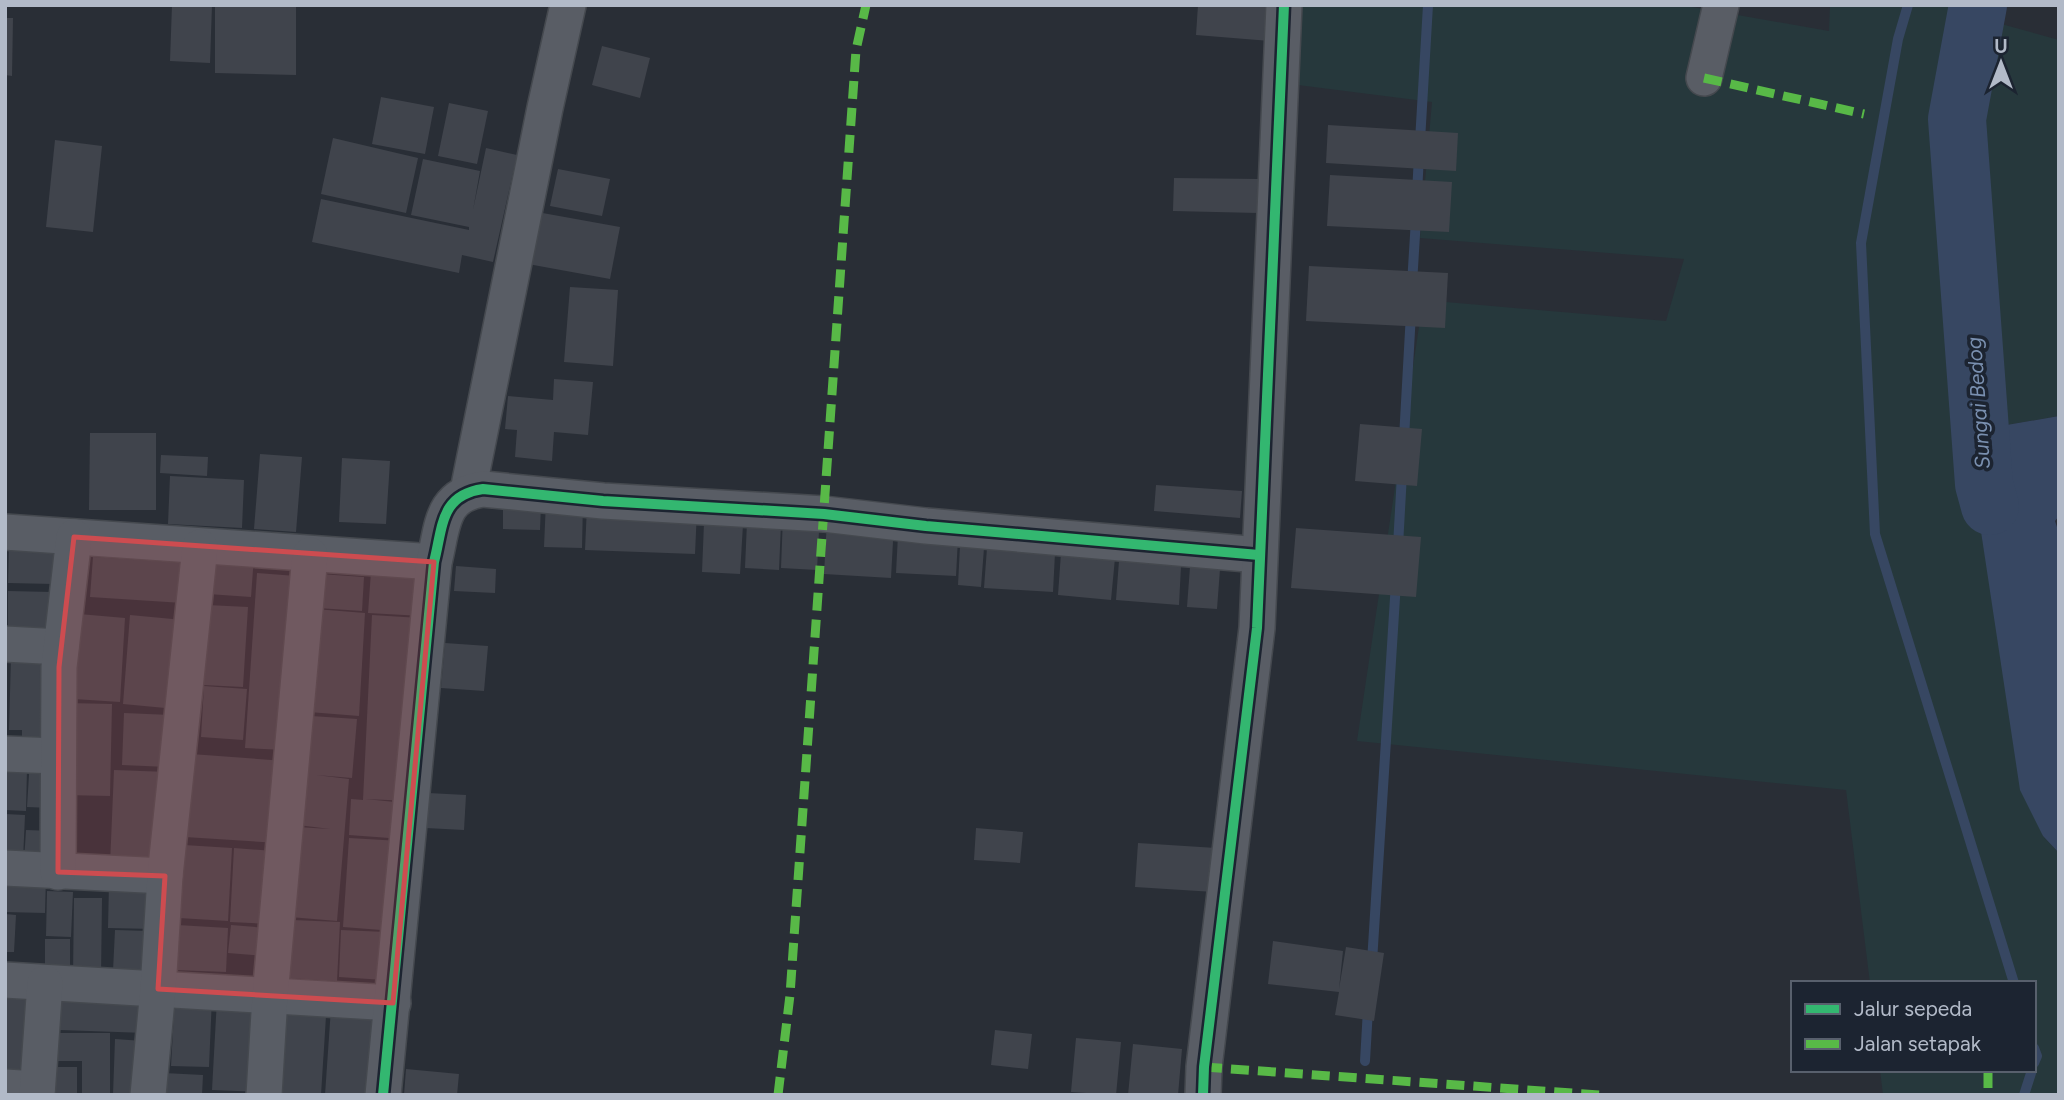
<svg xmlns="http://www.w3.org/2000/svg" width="2064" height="1100" font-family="Figtree,sans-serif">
<rect width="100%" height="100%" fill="#292e36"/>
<!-- green -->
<polygon fill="#26383c" points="1290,5 1681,5 1829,31 1830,5 1978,5 1976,17 2059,40 2059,416 1966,432 2043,836 2059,853 2059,1095 1883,1095 1880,1070 2034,1070 2034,983 1870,983 1846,790 1357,741 1423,300 1666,321 1684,259 1420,238 1432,102 1290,84"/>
<!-- water -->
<polygon fill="#374762" points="2059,416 2059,516 2055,521 2059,533 2059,853 2043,836 2020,790 1966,432"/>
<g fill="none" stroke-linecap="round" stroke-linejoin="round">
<!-- stream -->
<g stroke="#374762" stroke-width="10">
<polyline points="1908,5 1898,39 1861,243 1875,534 2014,983"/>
<polyline points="1420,141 1428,5"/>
<polyline points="1417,193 1419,156"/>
<polyline points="1412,284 1416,219"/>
<polyline points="1404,438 1411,313"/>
<polyline points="1398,546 1402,474"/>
<polyline points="1372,962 1396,582"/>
<polyline points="2034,1048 2037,1056 2034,1063"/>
<polyline points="1365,1061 1368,1009"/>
<polyline points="2024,1095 2032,1070"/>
</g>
<!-- river -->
<polyline stroke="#374762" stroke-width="58" points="1978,5 1957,119 1984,484 1990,506"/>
</g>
<!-- building -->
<g fill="#40444c">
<polygon points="172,5 212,5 210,63 170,61"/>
<polygon points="215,5 296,5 296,75 215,73"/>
<polygon points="1198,5 1273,5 1270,41 1196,35"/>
<polygon points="5,18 13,18 12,76 5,75"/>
<polygon points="602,46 650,58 640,98 592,85"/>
<polygon points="381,97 434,107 425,154 372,144"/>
<polygon points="449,103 488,111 477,164 438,156"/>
<polygon points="1328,125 1458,133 1456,171 1326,163"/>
<polygon points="333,138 418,158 406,213 321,194"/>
<polygon points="55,140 102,146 93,232 46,227"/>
<polygon points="486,148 517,155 493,262 462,255 459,273 312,242 321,199 469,230 469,227 411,215 423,159 480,171 473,210"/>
<polygon points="558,169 610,179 602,216 550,206"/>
<polygon points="1330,175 1452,182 1449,232 1327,226"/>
<polygon points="1174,178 1259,179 1258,213 1173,211"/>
<polygon points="537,212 620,227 610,279 528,264"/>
<polygon points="1309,266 1448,273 1445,328 1306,321"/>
<polygon points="570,287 618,290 613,366 564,362"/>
<polygon points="554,379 593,382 588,435 554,432 552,461 515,457 517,430 505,429 508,396 553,400"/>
<polygon points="1360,424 1422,429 1417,486 1355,481"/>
<polygon points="90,433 156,433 156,510 89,510"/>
<polygon points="260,454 302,457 296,532 254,529"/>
<polygon points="161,455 208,457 207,476 160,473"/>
<polygon points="342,458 390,461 386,524 339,522"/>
<polygon points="170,476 244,480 242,528 168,524"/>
<polygon points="1156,485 1242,491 1240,518 1154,511"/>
<polygon points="546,501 583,502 582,548 544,547"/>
<polygon points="503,503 541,504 540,530 503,529"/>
<polygon points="587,506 697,510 695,554 585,550"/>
<polygon points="783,516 802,517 802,530 819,531 817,570 781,568"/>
<polygon points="827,520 894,523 891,578 824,574"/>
<polygon points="747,522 781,524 779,570 745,568"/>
<polygon points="704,523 743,525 740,574 702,572"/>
<polygon points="1296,528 1421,537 1416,597 1291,588"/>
<polygon points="898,535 958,538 956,576 896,573"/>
<polygon points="9,545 53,546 53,584 8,583"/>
<polygon points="960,546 984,548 981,587 958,585"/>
<polygon points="987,548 1055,553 1053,592 984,588"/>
<polygon points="211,553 254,556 251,597 208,594"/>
<polygon points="1061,553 1115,558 1111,600 1058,595"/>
<polygon points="93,557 186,563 183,603 90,597"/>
<polygon points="1119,561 1181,566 1179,605 1116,600"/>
<polygon points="456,566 496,569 495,593 454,591"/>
<polygon points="1190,567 1220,569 1217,609 1187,607"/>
<polygon points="371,572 426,576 422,616 368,613"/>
<polygon points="257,573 296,576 284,750 245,748"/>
<polygon points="320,574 364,577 362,611 318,608"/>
<polygon points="8,591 52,592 52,631 8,630"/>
<polygon points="207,605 248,607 243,687 203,685"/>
<polygon points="315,609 365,613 359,716 309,712"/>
<polygon points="79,614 125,618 120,702 74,699"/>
<polygon points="130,615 183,620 176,709 123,704"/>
<polygon points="372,615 420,618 411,801 365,799 405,803 403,839 349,835 351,799 363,800"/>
<polygon points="445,643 488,646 484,691 441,688"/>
<polygon points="11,656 48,657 45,752 22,751 22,730 9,730"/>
<polygon points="204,686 247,689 243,740 201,737"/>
<polygon points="67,703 112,704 110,796 65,795"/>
<polygon points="124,713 170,715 168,767 122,765"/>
<polygon points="311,716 357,719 352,778 316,775 349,779 337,921 290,917 297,827 330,829 298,825"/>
<polygon points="191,754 285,761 279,843 185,837"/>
<polygon points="30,759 53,760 51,808 27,807"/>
<polygon points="5,767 27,768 26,811 5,810"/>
<polygon points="114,770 168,772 164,867 110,865"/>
<polygon points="428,793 466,795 464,830 426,828"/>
<polygon points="5,814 25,815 23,860 5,859"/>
<polygon points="976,828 1023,832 1020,863 974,860"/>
<polygon points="26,830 53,831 52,862 24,861"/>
<polygon points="349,838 400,841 394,931 343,927"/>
<polygon points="1138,843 1216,848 1214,892 1135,887"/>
<polygon points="184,845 232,848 228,921 179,918"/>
<polygon points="234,848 274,851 270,924 230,922"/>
<polygon points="5,875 46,876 45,913 5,912"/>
<polygon points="109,884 156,886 154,929 108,928"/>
<polygon points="47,891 73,892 71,937 46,936"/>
<polygon points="74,898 102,898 101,977 73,977"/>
<polygon points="5,914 16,915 14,952 5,952"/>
<polygon points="292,920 340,922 337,981 289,978"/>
<polygon points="177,925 228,928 226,972 175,970"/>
<polygon points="231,925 267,928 265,956 228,953"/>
<polygon points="115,930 149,931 148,973 113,971"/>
<polygon points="341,930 386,932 384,980 339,977"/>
<polygon points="45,939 70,939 70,976 45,975"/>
<polygon points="1273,941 1343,951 1339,989 1346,947 1384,953 1374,1021 1335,1015 1339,992 1268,984"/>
<polygon points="5,989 38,990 34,1076 5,1075"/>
<polygon points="61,995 147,997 146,1033 60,1030"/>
<polygon points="175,996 212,997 209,1067 171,1066"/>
<polygon points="217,999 267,1001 263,1092 212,1090"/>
<polygon points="331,1008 379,1012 374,1095 325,1095"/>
<polygon points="281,1013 326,1016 321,1095 276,1095"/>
<polygon points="995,1030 1032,1034 1028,1069 991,1065"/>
<polygon points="55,1033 110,1033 110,1095 82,1095 82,1061 55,1061"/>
<polygon points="1076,1038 1121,1042 1116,1095 1071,1092"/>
<polygon points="115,1039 143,1041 141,1095 113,1095"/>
<polygon points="1133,1044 1182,1049 1178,1095 1128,1095"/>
<rect x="50" y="1067" width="27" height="28"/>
<polygon points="406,1069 459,1074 457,1095 404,1095"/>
<polygon points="164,1073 203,1075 202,1095 163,1095"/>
</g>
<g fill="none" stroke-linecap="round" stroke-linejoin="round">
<!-- minor casing -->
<g stroke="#45494f" stroke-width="38">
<g id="minor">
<polyline points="1704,78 1721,5"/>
<polyline points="468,491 545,108 568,5"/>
<polyline points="5,532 434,562"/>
<polyline points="5,644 61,647"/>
<polyline points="5,754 57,756"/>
<polyline points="5,868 165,876"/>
<polyline points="58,872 59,667 74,537"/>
<polyline points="5,980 393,1003"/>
<polyline points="5,1087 37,1089"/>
<polyline points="37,1095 45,983"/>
<polyline points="148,1095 158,989 165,876 200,547"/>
<polyline points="264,1095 270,996 310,555"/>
<path d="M383,1095l51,-533c9,-35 6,-67 49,-73l120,12 221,13 102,12 333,29"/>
<polyline points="1203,1095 1204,1067 1257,628 1284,5"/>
</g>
</g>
<!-- minor -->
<use href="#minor" stroke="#595d65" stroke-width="35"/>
<!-- quiet -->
<g stroke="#58b947" stroke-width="9" stroke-dasharray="18 9" stroke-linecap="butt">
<polyline points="1704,78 1864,114"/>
<polyline points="1204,1067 1599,1095"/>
<polyline points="1988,1070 1988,1095"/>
<polyline points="778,1095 790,995 856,50 866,5"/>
</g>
<!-- cycleway casing -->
<g stroke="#1c2431" stroke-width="15">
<g id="cycleway">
<path d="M383,1095l51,-533c9,-35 6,-67 49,-73l120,12 221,13 102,12 333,29"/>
<polyline points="1203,1095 1204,1067 1257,628 1284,5"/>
</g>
</g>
<!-- cycleway -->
<use href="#cycleway" stroke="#33b770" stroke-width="10"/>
</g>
<!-- marked area -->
<path fill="#cd4c50" fill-opacity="0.2" stroke="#cd4c50" stroke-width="5" stroke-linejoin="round" d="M74,537l360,25 -41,441 -235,-14 7,-113 -107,-4 1,-205z"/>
<g text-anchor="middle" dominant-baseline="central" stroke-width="7" stroke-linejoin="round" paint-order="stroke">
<!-- water labels -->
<g font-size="21" font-style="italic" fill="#7a90b0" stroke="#1c2431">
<text transform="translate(1978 403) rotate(-94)">Sungai Bedog</text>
</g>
</g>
<!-- border -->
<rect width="2064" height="1100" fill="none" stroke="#b2bac8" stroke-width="14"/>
<!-- legend -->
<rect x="1791" y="981" width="245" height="91" fill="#1c2431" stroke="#58606d" stroke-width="2"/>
<rect x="1805" y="1004" width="35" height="10" fill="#33b770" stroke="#58606d" stroke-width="2"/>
<text x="1854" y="1016" font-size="21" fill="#b2bac8">Jalur sepeda</text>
<rect x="1805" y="1039" width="35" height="10" fill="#58b947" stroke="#58606d" stroke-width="2"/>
<text x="1854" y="1051" font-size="21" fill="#b2bac8">Jalan setapak</text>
<!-- north arrow -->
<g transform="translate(2001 63)" stroke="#1c2431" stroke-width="5" paint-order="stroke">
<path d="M0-5L12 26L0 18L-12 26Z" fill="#b2bac8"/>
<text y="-10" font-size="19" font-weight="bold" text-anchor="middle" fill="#b2bac8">U</text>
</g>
</svg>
